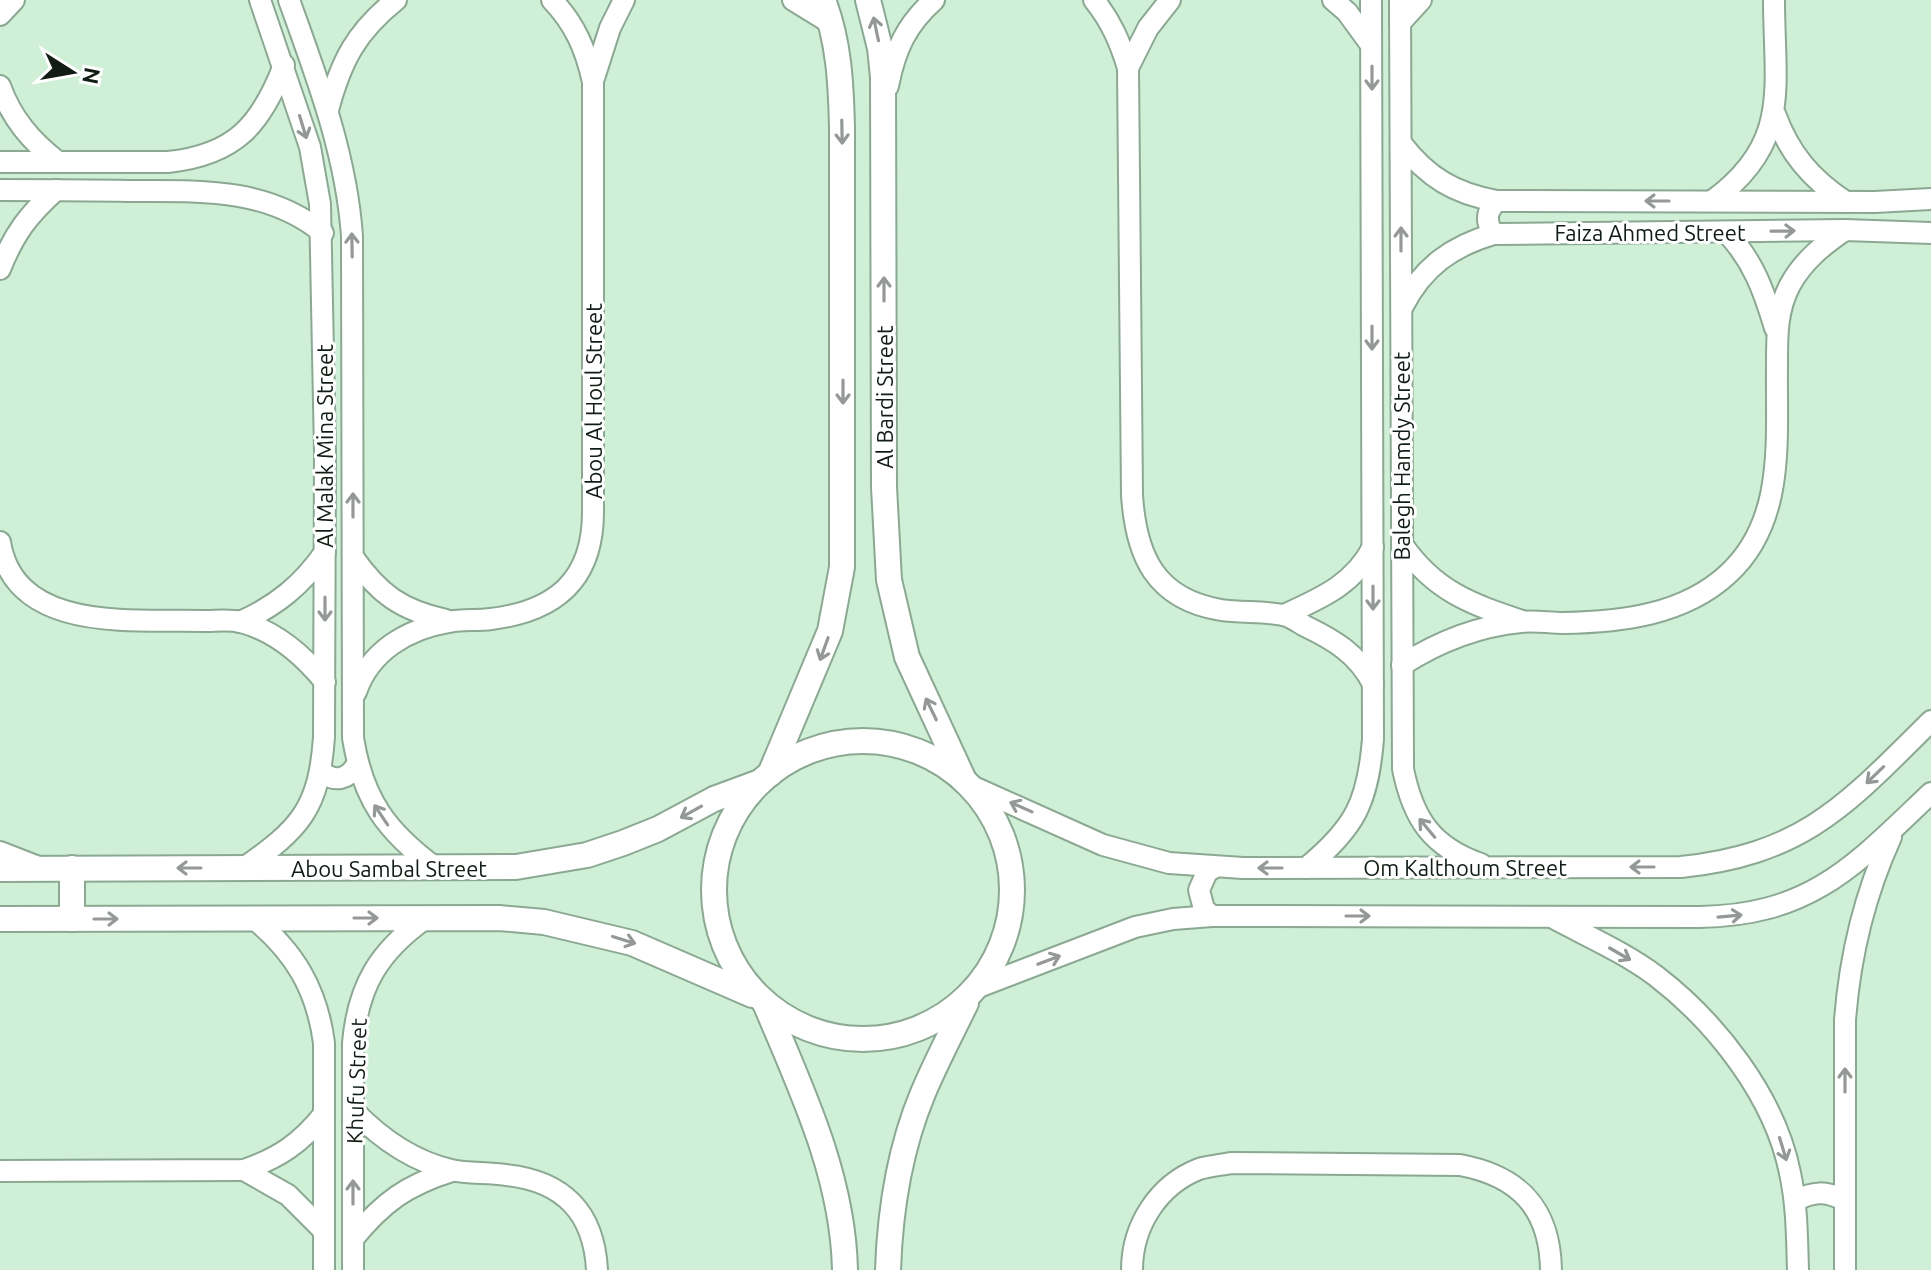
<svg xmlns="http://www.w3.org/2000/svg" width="1931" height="1270" font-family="Ubuntu,sans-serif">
<rect width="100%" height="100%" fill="#d0efd7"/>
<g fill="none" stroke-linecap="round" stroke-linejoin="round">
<!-- minor casing -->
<g stroke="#8ba892" stroke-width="24">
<g id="minor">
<path d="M289,0c28,78 57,153 63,236l1,502c10,62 34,94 83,130"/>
<polyline points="793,0 832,24"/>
<path d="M1094,0c17,21 26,42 34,68l4,427c4,61 23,104 89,115 20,3 42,1 62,5 7,1 15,7 22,11 29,14 53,28 68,58"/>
<polyline points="1333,0 1347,12 1371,45"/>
<path d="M1400,0l3,769c10,50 29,78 78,95"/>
<polyline points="0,15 14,0"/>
<polyline points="1400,23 1421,0"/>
<polyline points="1128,68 1148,28 1170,0"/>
<polyline points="594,78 610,28 624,0"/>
<path d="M0,86c12,33 31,55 58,76"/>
<path d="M888,86c7,-36 18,-61 46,-86"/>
<path d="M328,110c13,-49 28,-78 68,-110"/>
<path d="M1775,114c14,39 36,65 71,88"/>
<path d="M1401,143c26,34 54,51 96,58l378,1 56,-3"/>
<path d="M0,162h168c67,-7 93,-37 116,-97"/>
<path d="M0,190c43,0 86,0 129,1 69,0 138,-4 194,42"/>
<path d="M1712,201c80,-58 62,-114 62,-201"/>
<path d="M1726,232c27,28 38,59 49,96"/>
<path d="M1494,234c-9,-12 -8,-23 3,-33"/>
<path d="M0,269c14,-35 28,-54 56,-79"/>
<path d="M1403,306c20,-39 49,-60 91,-72l351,-4 86,3"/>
<path d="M0,542c15,92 135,77 204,79 12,0 26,-2 37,1 34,9 62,33 84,60"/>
<path d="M1402,544c32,47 69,60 120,77"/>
<path d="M353,557c26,37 48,53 93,63"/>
<path d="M1284,615c37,-17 69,-30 89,-68"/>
<path d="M240,622c36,-16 62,-37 85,-70"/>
<path d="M1402,665c36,-23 76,-39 119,-43 13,-2 28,1 42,1 58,-1 121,-8 165,-49 58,-53 48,-135 49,-206 0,-28 -1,-57 13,-83 13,-24 33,-40 55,-55"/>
<path d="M356,692c14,-41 51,-63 93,-70 13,-3 28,-1 42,-3 65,-8 102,-39 102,-107v-430c-7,-32 -18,-58 -41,-82"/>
<path d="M322,772c13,11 27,7 35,-8"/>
<path d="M967,784l136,61 66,18 74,5 438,-1c124,-13 166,-63 250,-146"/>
<polyline points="0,852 36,866"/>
<path d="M1306,868c49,-40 62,-66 67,-129l-2,-739"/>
<path d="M242,869c58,-40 77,-60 82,-132l1,-285 -5,-248 -10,-57 -50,-147"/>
<polyline points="1212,916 1204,909 1199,890 1207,872 1215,867"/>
<path d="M253,918c42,34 64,72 71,125v227"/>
<path d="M1555,919c34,18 70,34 101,57 60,46 119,121 134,197 7,32 7,65 8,97"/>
<path d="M976,988l159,-61 38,-8 39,-3 488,1c112,-2 155,-52 231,-124"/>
<path d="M353,1110c27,28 59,51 98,60 17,4 37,2 55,5 57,6 88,37 91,95"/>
<polyline points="244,1170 288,1195 324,1231"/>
<path d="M0,1171l244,-1c35,-12 57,-27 80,-56"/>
<path d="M1795,1201c18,-10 31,-10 49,-1"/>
<path d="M353,1239c30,-37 54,-54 99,-68"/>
<path d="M353,1270v-227c5,-57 26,-92 73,-125"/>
<path d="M1132,1270c0,-44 26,-85 67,-101 10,-3 22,-4 32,-6l229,2c59,11 90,43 91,105"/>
<path d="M1845,1270v-250c5,-65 19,-124 46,-183"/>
</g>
</g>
<!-- tertiary casing -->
<g stroke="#8ba892" stroke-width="28">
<g id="tertiary">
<polyline points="868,0 880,48 883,77 884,487 889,580 907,657 963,778"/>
<circle cx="863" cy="890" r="149"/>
<path d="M770,774l60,-143 12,-64v-439c-1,-44 -3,-87 -19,-128"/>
<polyline points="72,868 72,919"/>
<polyline points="0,869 516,867 587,855 623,843 658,829 714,799 760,782"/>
<polyline points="0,919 499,918 544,922 632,943 752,995"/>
<path d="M765,1003c36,86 78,172 80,267"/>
<path d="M888,1270c2,-60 12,-122 35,-177 13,-31 29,-61 43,-90"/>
</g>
</g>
<!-- minor -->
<use href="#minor" stroke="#fff" stroke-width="20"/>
<!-- tertiary -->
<use href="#tertiary" stroke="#fff" stroke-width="24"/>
</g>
<!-- one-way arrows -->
<defs><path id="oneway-shaft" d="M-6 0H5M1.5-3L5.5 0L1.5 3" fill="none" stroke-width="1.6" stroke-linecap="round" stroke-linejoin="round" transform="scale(2)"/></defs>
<g stroke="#949995">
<use href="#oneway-shaft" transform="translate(876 29) rotate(-102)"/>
<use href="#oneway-shaft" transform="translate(1372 78) rotate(90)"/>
<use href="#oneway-shaft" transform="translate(303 127) rotate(73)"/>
<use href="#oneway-shaft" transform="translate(842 132) rotate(89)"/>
<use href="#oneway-shaft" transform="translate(1657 201) rotate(180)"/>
<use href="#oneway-shaft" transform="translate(1783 231) rotate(-1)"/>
<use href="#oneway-shaft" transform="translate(1401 239) rotate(-90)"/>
<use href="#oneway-shaft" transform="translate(352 245) rotate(-91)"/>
<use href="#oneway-shaft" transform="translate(884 289) rotate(-90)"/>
<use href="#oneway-shaft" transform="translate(1372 338) rotate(90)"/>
<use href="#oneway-shaft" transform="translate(843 392) rotate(90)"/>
<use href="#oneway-shaft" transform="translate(353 505) rotate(-90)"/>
<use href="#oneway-shaft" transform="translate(1373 598) rotate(90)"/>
<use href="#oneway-shaft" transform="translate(325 609) rotate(90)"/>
<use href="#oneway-shaft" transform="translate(824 649) rotate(110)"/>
<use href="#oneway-shaft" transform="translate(931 709) rotate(-116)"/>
<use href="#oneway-shaft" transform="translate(1875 775) rotate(136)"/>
<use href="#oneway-shaft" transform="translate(1021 807) rotate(-156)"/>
<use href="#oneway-shaft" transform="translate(691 812) rotate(151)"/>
<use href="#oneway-shaft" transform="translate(381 815) rotate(-124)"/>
<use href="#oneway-shaft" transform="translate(1427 828) rotate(-130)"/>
<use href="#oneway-shaft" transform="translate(1642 867) rotate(180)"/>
<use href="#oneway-shaft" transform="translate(189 868) rotate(-180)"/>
<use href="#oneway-shaft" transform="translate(1270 868) rotate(180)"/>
<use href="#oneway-shaft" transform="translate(1358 916)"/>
<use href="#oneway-shaft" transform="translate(1730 916) rotate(-5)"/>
<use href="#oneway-shaft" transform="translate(366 918)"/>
<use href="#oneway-shaft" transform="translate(106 919)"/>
<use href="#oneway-shaft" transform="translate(624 940) rotate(17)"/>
<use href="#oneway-shaft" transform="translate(1620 954) rotate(30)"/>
<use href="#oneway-shaft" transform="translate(1049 960) rotate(-21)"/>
<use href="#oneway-shaft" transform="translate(1845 1080) rotate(-90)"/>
<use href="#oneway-shaft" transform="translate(1783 1149) rotate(73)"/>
<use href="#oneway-shaft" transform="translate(353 1192) rotate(-90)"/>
</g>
<g text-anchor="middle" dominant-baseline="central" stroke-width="6" stroke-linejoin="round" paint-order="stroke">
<!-- street labels -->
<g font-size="22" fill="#111c14" stroke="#fff">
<text x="1650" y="232">Faiza Ahmed Street</text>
<text transform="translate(884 397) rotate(-90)">Al Bardi Street</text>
<text transform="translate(593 401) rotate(-90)">Abou Al Houl Street</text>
<text transform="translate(324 446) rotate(-90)">Al Malak Mina Street</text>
<text transform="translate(1401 456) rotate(-90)">Balegh Hamdy Street</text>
<text x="1465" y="867">Om Kalthoum Street</text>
<text x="389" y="868">Abou Sambal Street</text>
<text transform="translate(356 1081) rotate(-88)">Khufu Street</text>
</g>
</g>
<!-- north arrow -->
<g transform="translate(72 72) rotate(101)" stroke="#ffffff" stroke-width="6" paint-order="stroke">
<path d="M0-6L14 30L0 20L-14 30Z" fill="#111c14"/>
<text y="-12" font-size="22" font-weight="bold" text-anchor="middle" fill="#111c14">N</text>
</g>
</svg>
